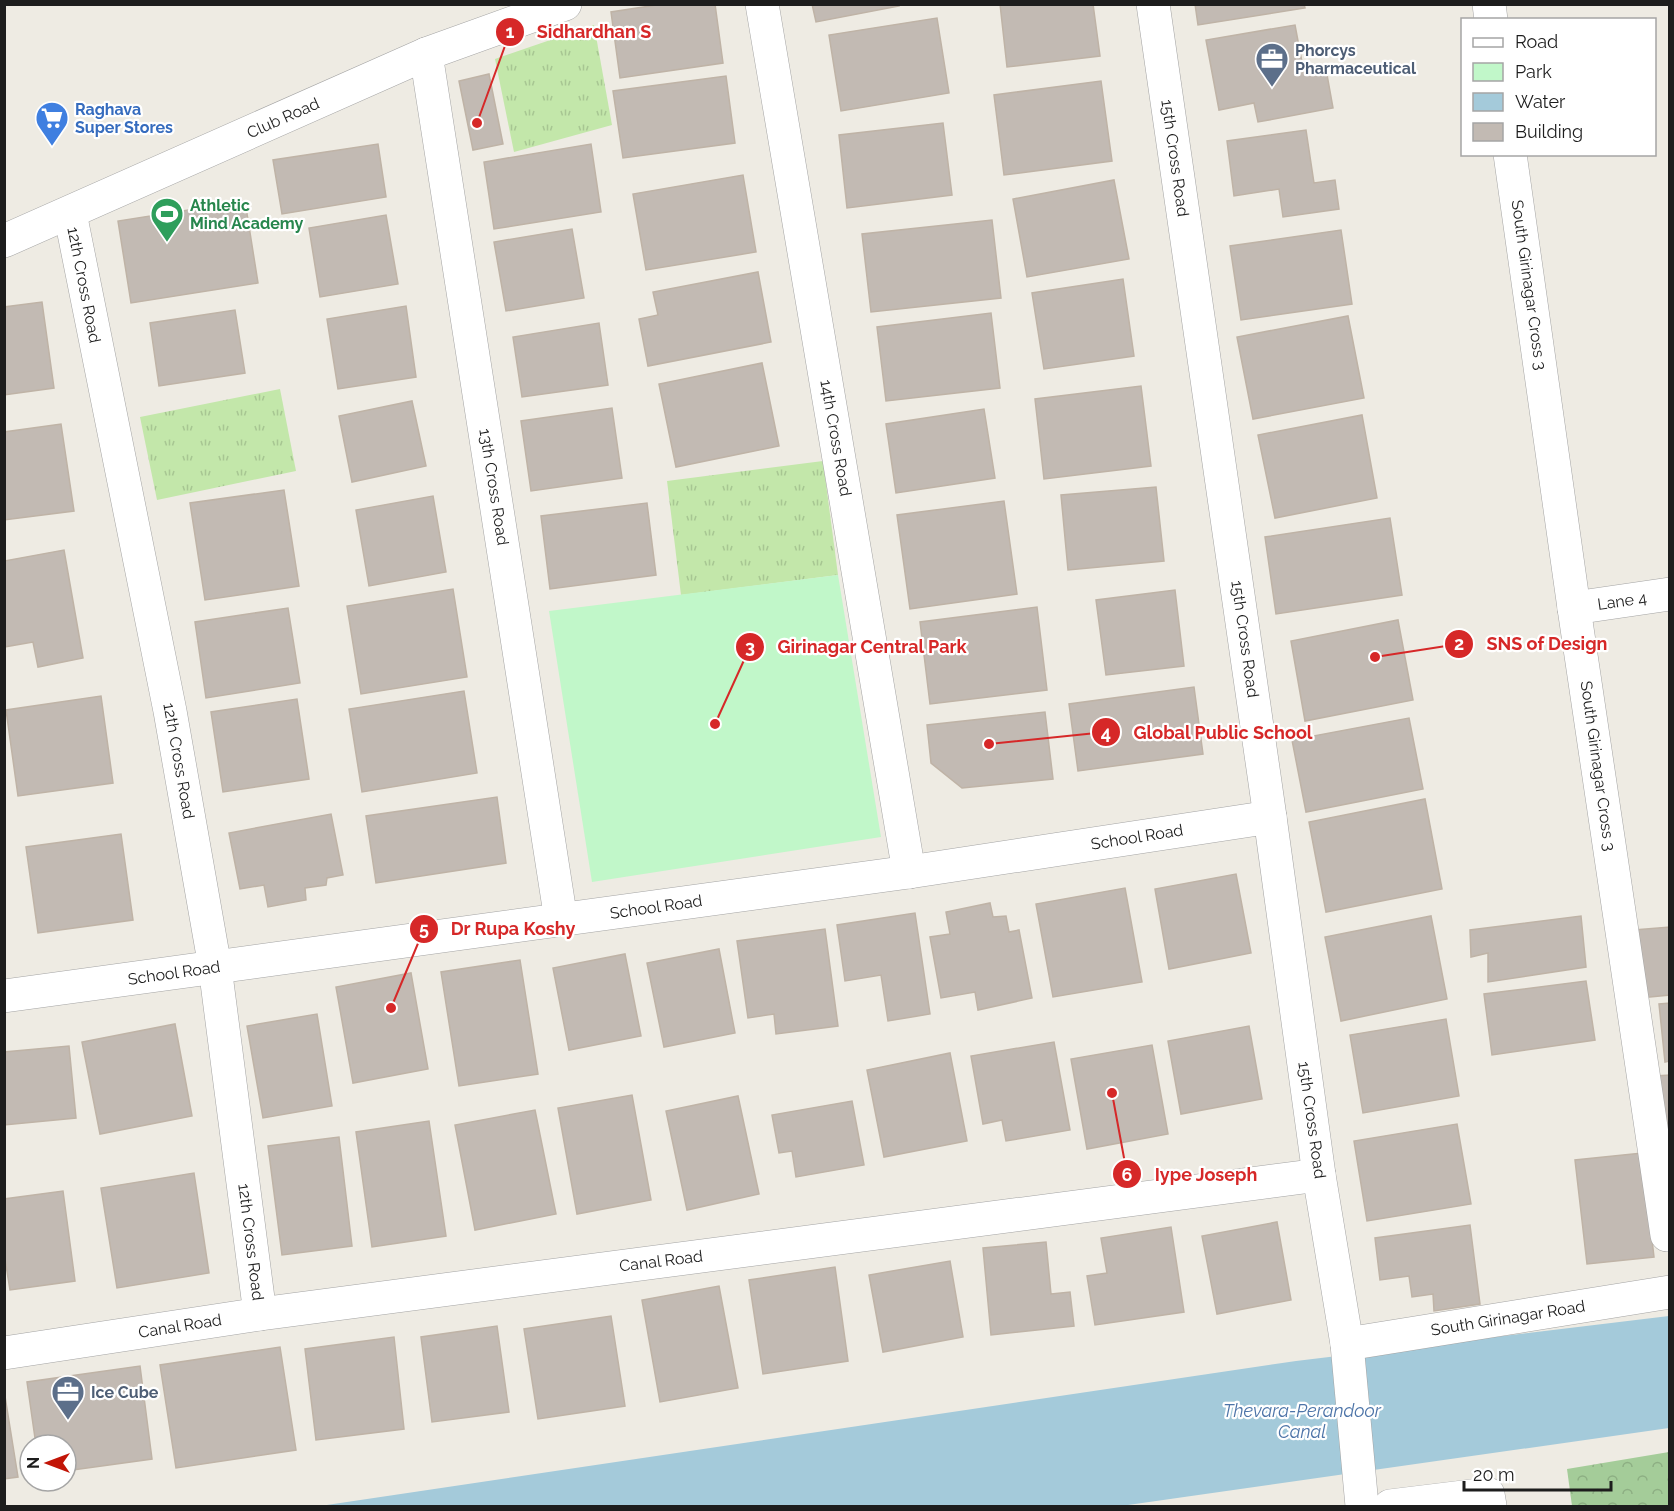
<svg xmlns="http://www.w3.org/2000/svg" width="1674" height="1511" font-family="Raleway,sans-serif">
<defs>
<pattern id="grass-tufts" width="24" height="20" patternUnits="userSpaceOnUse" patternTransform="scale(1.5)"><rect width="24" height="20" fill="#c3e7aa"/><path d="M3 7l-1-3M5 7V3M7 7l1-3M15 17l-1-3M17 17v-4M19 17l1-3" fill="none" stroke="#a7c692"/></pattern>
<pattern id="forest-crowns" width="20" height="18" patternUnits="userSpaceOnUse" patternTransform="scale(1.5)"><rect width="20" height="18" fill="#a4cc99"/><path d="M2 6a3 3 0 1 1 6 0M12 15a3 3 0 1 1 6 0" fill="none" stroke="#8daf83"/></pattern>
</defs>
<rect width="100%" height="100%" fill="#eeebe3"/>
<!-- grass -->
<g fill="url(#grass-tufts)">
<polygon points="594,25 612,125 514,152 495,59"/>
<polygon points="280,389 296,471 157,500 140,417"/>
<polygon points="823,461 838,575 681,595 667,481"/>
</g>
<!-- forest -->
<polygon fill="url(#forest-crowns)" points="1669,1452 1669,1506 1572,1506 1567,1469"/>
<!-- park -->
<polygon fill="#c1f7c9" points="838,575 881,837 592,882 549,611"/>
<!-- water -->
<polygon fill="#a4cada" points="1669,1316 1669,1428 1121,1506 320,1506 1296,1361"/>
<!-- building -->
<g fill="#c2bab3" stroke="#bfb3a6" stroke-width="1.5">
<polygon points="663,4 715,4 723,63 620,78 611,12"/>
<polygon points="812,4 898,4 899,6 816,22"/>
<polygon points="1000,4 1093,4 1100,56 1007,67"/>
<polygon points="1195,4 1304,4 1305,8 1198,25"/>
<polygon points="937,18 949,93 841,111 829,35"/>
<polygon points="1295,25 1304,73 1326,69 1333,108 1258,122 1254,103 1219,110 1206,40"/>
<polygon points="489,74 503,144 473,150 459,81"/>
<polygon points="726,76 735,143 623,158 613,91"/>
<polygon points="1101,81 1112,161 1004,175 994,95"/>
<polygon points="943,123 952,195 847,208 839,135"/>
<polygon points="1306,130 1314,183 1335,180 1339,209 1283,217 1279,189 1234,196 1227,141"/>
<polygon points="378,144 386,197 282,214 273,160"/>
<polygon points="591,144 601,212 494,229 484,162"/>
<polygon points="743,175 756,252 646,270 633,194"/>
<polygon points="1114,180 1129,259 1027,277 1013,199"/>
<polygon points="245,201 258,283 131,303 118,221"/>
<polygon points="386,215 398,284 320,297 309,228"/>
<polygon points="992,220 1001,298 871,312 862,234"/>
<polygon points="572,229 584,298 506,311 494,242"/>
<polygon points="1341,230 1352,304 1241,320 1230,246"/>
<polygon points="758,272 771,342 648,366 639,319 658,315 653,292"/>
<polygon points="1123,279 1134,356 1044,369 1032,293"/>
<polygon points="42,302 54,388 4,395 4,307"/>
<polygon points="406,306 416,377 338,389 327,319"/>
<polygon points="235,310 245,373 159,386 150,323"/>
<polygon points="991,313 1000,388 886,401 877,327"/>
<polygon points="1348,316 1364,398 1253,419 1237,337"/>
<polygon points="599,323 608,385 522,397 513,337"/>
<polygon points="762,363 779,446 676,467 659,384"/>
<polygon points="1141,386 1151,466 1044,479 1035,399"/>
<polygon points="412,401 426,466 352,482 339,416"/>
<polygon points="612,408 622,478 531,491 521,421"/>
<polygon points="984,409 995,478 896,493 886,424"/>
<polygon points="1362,415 1377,498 1275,518 1258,435"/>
<polygon points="61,424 74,511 4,520 4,432"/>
<polygon points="1156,487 1164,561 1068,570 1061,495"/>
<polygon points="284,490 299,586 205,600 190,503"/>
<polygon points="433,496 446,572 369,586 356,510"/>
<polygon points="1004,501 1017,594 910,609 897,515"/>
<polygon points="647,503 656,575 550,589 541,516"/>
<polygon points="1390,518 1402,595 1276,614 1265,537"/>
<polygon points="64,550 83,658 38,667 33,642 4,647 4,561"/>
<polygon points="453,589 467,677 361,694 347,606"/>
<polygon points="1175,590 1184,666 1106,675 1096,600"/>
<polygon points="1037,607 1047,690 930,704 920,622"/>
<polygon points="288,608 300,683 206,698 195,622"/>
<polygon points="1398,620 1413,700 1305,721 1291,641"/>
<polygon points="1194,687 1203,754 1078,771 1069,704"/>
<polygon points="464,691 477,773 362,792 349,709"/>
<polygon points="101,696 113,783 18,796 6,710"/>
<polygon points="297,699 309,779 223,792 211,712"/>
<polygon points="1045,712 1053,779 962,788 931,763 927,725"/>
<polygon points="1409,718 1423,789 1306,812 1292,740"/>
<polygon points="497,797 506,863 376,883 366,816"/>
<polygon points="1425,799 1442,889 1326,912 1309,822"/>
<polygon points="331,814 343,875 327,878 326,885 305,888 306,900 268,907 264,885 240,889 229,833"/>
<polygon points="121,834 133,920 38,933 26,847"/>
<polygon points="1236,874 1251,953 1169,969 1155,889"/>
<polygon points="1125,888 1142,982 1053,997 1036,904"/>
<polygon points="990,903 993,917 1006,916 1009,932 1019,930 1032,998 978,1010 975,992 941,998 930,937 950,934 946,912"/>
<polygon points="915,913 930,1014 888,1021 881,975 845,981 837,925"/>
<polygon points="1431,916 1447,999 1341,1021 1325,937"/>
<polygon points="1581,916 1586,967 1488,982 1488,953 1471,957 1470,930"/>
<polygon points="1670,927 1670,995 1640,998 1634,930"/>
<polygon points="825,929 838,1026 776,1034 774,1014 748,1018 737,941"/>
<polygon points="719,949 735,1033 664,1047 647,963"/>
<polygon points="625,954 641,1036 569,1050 553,968"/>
<polygon points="520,960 538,1074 459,1086 441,972"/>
<polygon points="411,973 428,1069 353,1083 336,987"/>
<polygon points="1586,981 1595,1040 1492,1055 1484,994"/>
<polygon points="1670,1003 1670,1061 1665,1062 1659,1004"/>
<polygon points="317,1014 332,1106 263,1118 247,1026"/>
<polygon points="1446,1019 1459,1096 1363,1113 1350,1035"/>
<polygon points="175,1024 192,1116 100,1134 82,1042"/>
<polygon points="1249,1026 1262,1099 1181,1114 1168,1041"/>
<polygon points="1054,1042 1070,1130 1006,1141 1002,1120 983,1124 971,1056"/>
<polygon points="1152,1045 1168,1134 1087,1149 1071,1059"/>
<polygon points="69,1046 76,1118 4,1125 4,1052"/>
<polygon points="950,1053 967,1141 884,1157 867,1070"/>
<polygon points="1670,1075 1670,1124 1660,1124 1655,1076"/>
<polygon points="632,1095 651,1200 577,1214 558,1108"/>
<polygon points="738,1096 759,1194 687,1210 666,1111"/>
<polygon points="852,1101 864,1165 796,1177 792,1151 779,1153 772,1115"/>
<polygon points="535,1110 556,1214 475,1230 455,1125"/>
<polygon points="429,1121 446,1236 372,1247 356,1132"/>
<polygon points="1457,1124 1471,1204 1367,1221 1354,1141"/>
<polygon points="339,1137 352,1246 282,1255 268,1146"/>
<polygon points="1642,1153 1654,1257 1587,1264 1575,1160"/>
<polygon points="194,1173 209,1273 117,1288 101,1188"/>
<polygon points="63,1191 75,1281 10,1290 4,1253 4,1199"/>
<polygon points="1277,1222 1291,1300 1217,1314 1202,1236"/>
<polygon points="1470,1225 1480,1304 1434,1311 1433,1294 1412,1297 1409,1276 1380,1280 1375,1238"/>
<polygon points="1171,1227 1184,1312 1095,1325 1087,1276 1107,1273 1101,1238"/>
<polygon points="1046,1242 1051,1294 1070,1292 1074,1326 991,1335 983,1248"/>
<polygon points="950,1261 963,1337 883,1352 869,1275"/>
<polygon points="835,1267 848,1361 763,1374 749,1280"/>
<polygon points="719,1286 738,1388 660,1402 642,1300"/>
<polygon points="611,1316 625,1406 538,1419 524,1329"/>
<polygon points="497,1326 509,1412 432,1422 421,1337"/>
<polygon points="394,1337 404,1429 316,1440 305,1349"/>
<polygon points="280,1347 296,1450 176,1468 160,1365"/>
<polygon points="140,1366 152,1459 66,1471 66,1445 36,1445 27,1382"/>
<polygon points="4,1390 18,1477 4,1479"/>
</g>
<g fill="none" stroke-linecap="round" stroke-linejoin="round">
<!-- street casing -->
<g stroke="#a4a4a4" stroke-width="34">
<g id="street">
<polyline points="762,4 909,872"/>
<polyline points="1153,4 1270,817 1319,1175 1347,1344 1362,1506"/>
<polyline points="1489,4 1491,20"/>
<polyline points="426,54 561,920"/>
<polyline points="1510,154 1574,608 1667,1235"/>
<polyline points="70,213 170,711 215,967 260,1314"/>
<polyline points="4,241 426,54 565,4"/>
<polyline points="1574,608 1670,594"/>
<polyline points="4,996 909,872 1270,817"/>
<polyline points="1347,1344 1670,1292"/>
<polyline points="4,1353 260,1314 1319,1175"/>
<polyline points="1390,1506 1488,1494 1490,1506"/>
</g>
</g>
<!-- street -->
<use href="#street" stroke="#fff" stroke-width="33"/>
</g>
<!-- icons -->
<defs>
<g id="office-pin" transform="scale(1.725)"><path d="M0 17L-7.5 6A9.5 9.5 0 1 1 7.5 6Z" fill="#5c6f8a" stroke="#fff"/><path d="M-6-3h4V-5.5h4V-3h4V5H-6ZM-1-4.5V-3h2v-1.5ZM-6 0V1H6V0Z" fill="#fff"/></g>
<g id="supermarket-pin" transform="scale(1.725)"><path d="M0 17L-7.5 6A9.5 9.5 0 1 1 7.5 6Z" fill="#3f7fe0" stroke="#fff"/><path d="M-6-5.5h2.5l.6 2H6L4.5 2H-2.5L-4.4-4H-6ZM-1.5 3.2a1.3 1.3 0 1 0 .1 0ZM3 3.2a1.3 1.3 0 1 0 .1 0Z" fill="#fff"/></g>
<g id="stadium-pin" transform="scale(1.725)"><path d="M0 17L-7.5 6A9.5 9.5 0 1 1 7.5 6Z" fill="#2e9e5b" stroke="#fff"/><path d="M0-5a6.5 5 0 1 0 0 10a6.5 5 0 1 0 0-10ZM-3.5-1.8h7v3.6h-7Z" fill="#fff"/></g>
</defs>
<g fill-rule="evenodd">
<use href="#office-pin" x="1272" y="59"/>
<use href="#supermarket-pin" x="52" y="118"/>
<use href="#stadium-pin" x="167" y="214"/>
<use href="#office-pin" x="68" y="1392"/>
</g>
<g text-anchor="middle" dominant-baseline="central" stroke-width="4.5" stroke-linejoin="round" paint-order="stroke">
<!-- service labels -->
<g font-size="16" font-weight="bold" fill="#4e5e75" stroke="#fff" text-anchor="start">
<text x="1295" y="50">Phorcys<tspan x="1295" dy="18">Pharmaceutical</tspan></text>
<text x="91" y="1392">Ice Cube</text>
</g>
<!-- shop labels -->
<g font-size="16" font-weight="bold" fill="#366cbe" stroke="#fff" text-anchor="start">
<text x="75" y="109">Raghava<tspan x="75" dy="18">Super Stores</tspan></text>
</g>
<!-- street labels -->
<g font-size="16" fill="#1d1d1d" stroke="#fff">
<text transform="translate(283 118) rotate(-24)">Club Road</text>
<text transform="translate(1175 158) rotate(82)">15th Cross Road</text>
<text transform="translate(84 285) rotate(79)">12th Cross Road</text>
<text transform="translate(1529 285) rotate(82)">South Girinagar Cross 3</text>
<text transform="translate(836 438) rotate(80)">14th Cross Road</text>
<text transform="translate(494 487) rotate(81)">13th Cross Road</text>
<text transform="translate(1622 601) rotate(-8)">Lane 4</text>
<text transform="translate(1245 639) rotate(82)">15th Cross Road</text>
<text transform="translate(179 761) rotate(80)">12th Cross Road</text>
<text transform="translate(1598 766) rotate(82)">South Girinagar Cross 3</text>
<text transform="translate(1137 837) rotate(-9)">School Road</text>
<text transform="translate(656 907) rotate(-8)">School Road</text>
<text transform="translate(174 973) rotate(-8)">School Road</text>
<text transform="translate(1312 1120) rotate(82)">15th Cross Road</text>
<text transform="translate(251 1242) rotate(83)">12th Cross Road</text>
<text transform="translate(661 1261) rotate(-7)">Canal Road</text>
<text transform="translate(1508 1318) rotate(-9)">South Girinagar Road</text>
<text transform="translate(180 1326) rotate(-9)">Canal Road</text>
</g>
<!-- leisure labels -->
<g font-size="16" font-weight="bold" fill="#27864d" stroke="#fff" text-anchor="start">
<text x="190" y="205">Athletic<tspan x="190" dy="18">Mind Academy</tspan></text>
</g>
<!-- water labels -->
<g font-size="18" font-style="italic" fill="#4d74a8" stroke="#fff">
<text x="1302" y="1410">Thevara-Perandoor<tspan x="1302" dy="21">Canal</tspan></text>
</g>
</g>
<!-- callouts -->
<path fill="none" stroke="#d62828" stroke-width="2" d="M477 123L510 32M1375 657L1459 644M715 724L750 647M989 744L1106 732M391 1008L424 929M1112 1093L1127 1174"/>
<g fill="#d62828" stroke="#fff" stroke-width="2">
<circle cx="477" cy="123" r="6"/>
<circle cx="1375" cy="657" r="6"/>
<circle cx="715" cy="724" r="6"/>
<circle cx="989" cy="744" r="6"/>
<circle cx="391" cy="1008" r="6"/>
<circle cx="1112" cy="1093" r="6"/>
<circle cx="510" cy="32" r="15"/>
<circle cx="1459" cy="644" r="15"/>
<circle cx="750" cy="647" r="15"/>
<circle cx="1106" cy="732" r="15"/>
<circle cx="424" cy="929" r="15"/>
<circle cx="1127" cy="1174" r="15"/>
</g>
<g font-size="18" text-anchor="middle" font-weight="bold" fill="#fff">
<text x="510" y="38">1</text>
<text x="1459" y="650">2</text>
<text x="750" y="653">3</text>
<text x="1106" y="739">4</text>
<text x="424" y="935">5</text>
<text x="1127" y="1181">6</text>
</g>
<g font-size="18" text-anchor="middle" font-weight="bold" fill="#d62828" stroke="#fff" stroke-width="4.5" stroke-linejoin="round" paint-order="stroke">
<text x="594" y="38">Sidhardhan S</text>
<text x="1547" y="650">SNS of Design</text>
<text x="872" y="653">Girinagar Central Park</text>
<text x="1223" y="739">Global Public School</text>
<text x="513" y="935">Dr Rupa Koshy</text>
<text x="1206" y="1181">Iype Joseph</text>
</g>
<!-- border -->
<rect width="1674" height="1511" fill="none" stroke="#1d1d1d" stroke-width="12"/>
<!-- legend -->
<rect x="1461" y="18" width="195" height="138" fill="#ffffff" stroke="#a5a5a5" stroke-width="1.5"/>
<rect x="1473" y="38" width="30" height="9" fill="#ffffff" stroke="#a5a5a5" stroke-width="1.5"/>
<text x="1515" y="48" font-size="18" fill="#1d1d1d">Road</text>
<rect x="1473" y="63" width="30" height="18" fill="#c1f7c9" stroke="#a5a5a5" stroke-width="1.5"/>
<text x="1515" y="78" font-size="18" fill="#1d1d1d">Park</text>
<rect x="1473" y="93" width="30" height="18" fill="#a4cada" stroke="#a5a5a5" stroke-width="1.5"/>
<text x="1515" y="108" font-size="18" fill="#1d1d1d">Water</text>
<rect x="1473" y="123" width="30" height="18" fill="#c2bab3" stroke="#a5a5a5" stroke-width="1.5"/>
<text x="1515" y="138" font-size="18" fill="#1d1d1d">Building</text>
<!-- north arrow -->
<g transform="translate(48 1463) rotate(270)"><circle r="28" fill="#ffffff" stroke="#a5a5a5" stroke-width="1.5"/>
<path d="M0-4.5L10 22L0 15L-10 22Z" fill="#c21507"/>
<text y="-9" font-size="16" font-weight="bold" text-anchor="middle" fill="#1d1d1d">N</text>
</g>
<!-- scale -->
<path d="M1464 1481v9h147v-9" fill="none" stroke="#1d1d1d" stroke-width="3"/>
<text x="1473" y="1481" font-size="18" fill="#1d1d1d" stroke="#ffffff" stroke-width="4.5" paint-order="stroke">20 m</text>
</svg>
